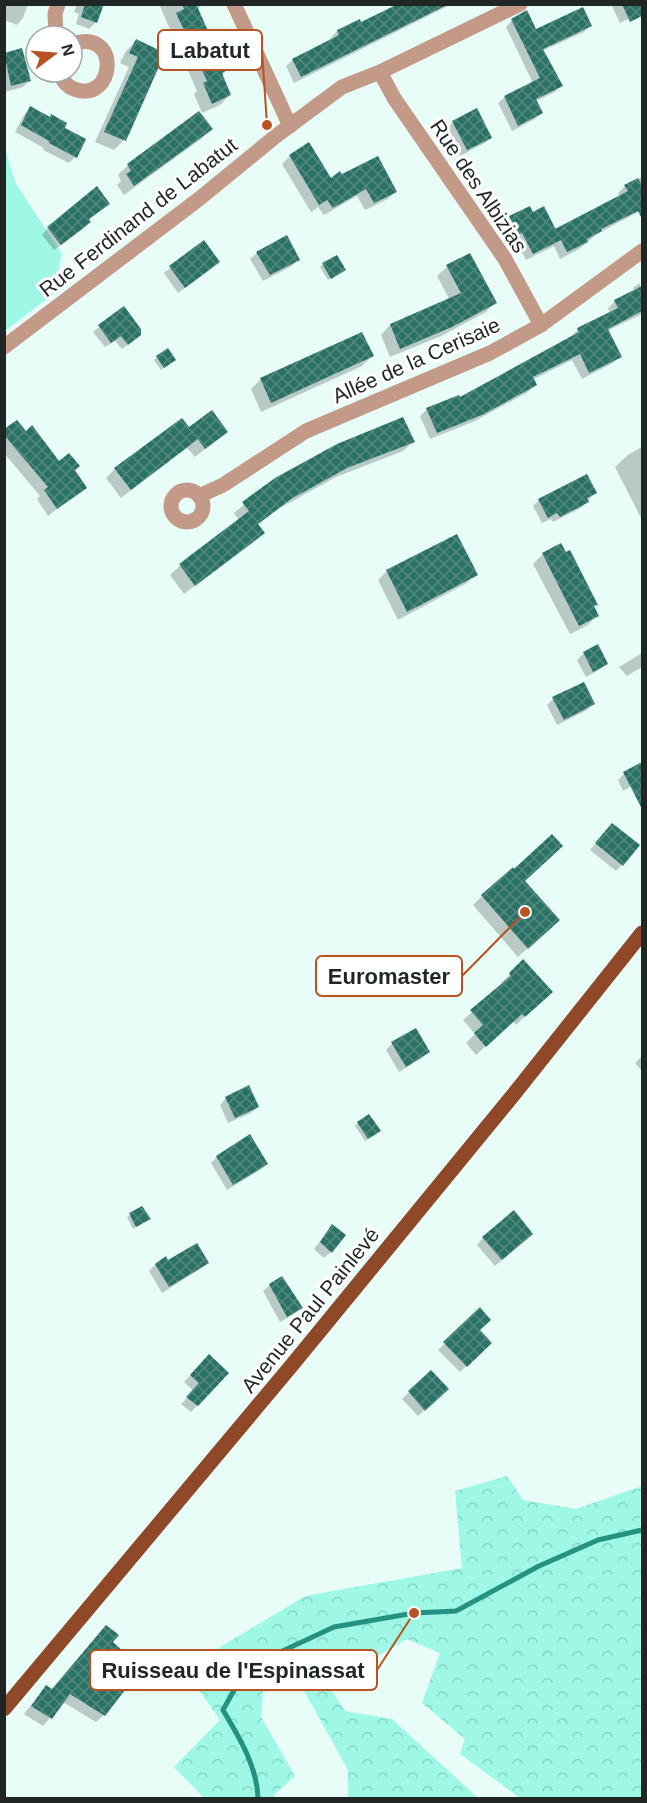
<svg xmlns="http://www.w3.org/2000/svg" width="647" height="1803" font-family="Helvetica,sans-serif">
<defs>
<pattern id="forest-crowns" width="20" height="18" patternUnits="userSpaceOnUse" patternTransform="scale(1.5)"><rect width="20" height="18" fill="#9ef8e5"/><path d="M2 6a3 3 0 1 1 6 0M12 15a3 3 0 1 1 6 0" fill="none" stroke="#88d4c4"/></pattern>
<pattern id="building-cross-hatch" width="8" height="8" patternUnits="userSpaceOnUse" patternTransform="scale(1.5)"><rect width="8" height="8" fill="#2a7265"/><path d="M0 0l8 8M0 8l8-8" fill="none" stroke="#56897f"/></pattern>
</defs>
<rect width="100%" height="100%" fill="#e8fdf8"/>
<!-- green -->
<polygon fill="#9ef8e5" points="5,149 16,184 62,254 58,272 61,288 5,331"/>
<!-- forest -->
<polygon fill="url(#forest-crowns)" points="507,1476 523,1500 576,1509 642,1486 642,1798 520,1798 460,1754 465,1739 422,1703 440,1653 407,1639 328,1685 345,1711 392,1719 478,1798 348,1798 348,1770 297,1678 263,1691 261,1717 295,1776 275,1794 274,1798 204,1798 174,1767 220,1720 190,1677 207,1655 305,1596 462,1568 455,1491"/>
<!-- shadow -->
<g fill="#0003">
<polygon points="4,4 28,4 23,18 17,25 4,20"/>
<polygon points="77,4 103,4 96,22 89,29 76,24 79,14 74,12"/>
<polygon points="159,4 200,4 201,6 197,10 219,59 229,68 221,76 230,95 220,105 202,113 194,94 197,91"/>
<polygon points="401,4 452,4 294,83 286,66 293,60 332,40 331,38 337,31 359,21 361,24"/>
<polygon points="611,4 642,4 642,12 620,23"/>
<polygon points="512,20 535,31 590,25 584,32 542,51 561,86 555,92 536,101 541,113 535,119 512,131 498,103 505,97 533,83 506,27"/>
<polygon points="136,41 163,54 124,140 114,150 95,142 129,67 120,63 126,51"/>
<polygon points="4,55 29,81 23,87 5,92"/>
<polygon points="30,108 63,129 75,157 69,163 43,150 44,148 15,132 24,115"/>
<polygon points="453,122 490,138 483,144 460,156 447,128"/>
<polygon points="211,129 201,139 124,195 117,185 121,181 118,175 128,165"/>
<polygon points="290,156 330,180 396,191 388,199 365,210 357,196 324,215 318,207 311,212 282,164"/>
<polygon points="642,177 642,210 597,234 579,249 560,259 554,246 526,260 515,239 511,240 503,224 510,217 532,214 555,231 620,197 618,193 625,186"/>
<polygon points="87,220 89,222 83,229 54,250 42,235 48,228"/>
<polygon points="203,242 212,267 178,293 164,273"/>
<polygon points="257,253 298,259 292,266 263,281 250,259"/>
<polygon points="323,264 341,273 328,280 320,267"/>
<polygon points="447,267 495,302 486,312 441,336 390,357 381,335 390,325 450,300 437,276"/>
<polygon points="639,283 642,289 642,314 607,331 620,356 613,363 582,379 572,360 532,380 535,385 528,392 475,421 430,439 420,416 427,409 459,399 571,337 578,329 610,313 608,308 615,301 635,291 633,288"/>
<polygon points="123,308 134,340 122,349 115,341 105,347 93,332"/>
<polygon points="372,356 362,366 261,412 251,389 261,379"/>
<polygon points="157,357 172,362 161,370 154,360"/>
<polygon points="189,429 226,432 195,457 187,448 121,498 106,478 115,469"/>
<polygon points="4,431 74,471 85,487 48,516 37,499 40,496 4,453"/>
<polygon points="413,442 403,451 336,477 280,508 257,525 263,533 254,542 184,594 170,575 180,566 239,520 234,513 275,479"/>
<polygon points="642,447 642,520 615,467 628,455"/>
<polygon points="595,493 581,508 553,522 551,519 542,523 533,506 539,500"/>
<polygon points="543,554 596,604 593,607 597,615 588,625 570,634 533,564"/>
<polygon points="387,571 476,574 467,583 398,620 378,580"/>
<polygon points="584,653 606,664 599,670 586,677 577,660"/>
<polygon points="642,653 642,667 627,676 619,667"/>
<polygon points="553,699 593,704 587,710 557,725 547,705"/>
<polygon points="642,764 642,780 623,791 618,780 624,774"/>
<polygon points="606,831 622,865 616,871 590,850"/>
<polygon points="482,896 548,929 518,957 473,905"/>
<polygon points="523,961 542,1000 516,1025 513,1021 476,1055 466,1043 475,1034 463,1020 503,985 501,983"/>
<polygon points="392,1044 428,1051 422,1058 399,1072 386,1050"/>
<polygon points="642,1056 642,1071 635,1063"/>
<polygon points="226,1098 257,1107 251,1113 228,1123 220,1105"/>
<polygon points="358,1123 376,1134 365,1141 355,1126"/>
<polygon points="217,1157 266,1163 260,1170 227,1190 211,1163"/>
<polygon points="142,1208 149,1219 133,1229 127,1217"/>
<polygon points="332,1226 331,1252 324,1258 314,1249"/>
<polygon points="483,1238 525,1240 495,1266 477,1245"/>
<polygon points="207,1263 200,1269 162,1293 149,1271 155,1265"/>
<polygon points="270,1285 301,1308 294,1314 280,1322 263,1291"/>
<polygon points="480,1310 478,1330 490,1343 460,1372 438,1350"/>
<polygon points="209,1356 227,1374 191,1412 181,1404 194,1391 184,1382"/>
<polygon points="431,1372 446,1389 418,1416 402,1399"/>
<polygon points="111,1642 104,1715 96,1722 63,1702 43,1726 24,1714 46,1687 52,1690"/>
</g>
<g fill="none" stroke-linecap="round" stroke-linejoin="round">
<!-- stream -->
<path stroke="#259180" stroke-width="5" d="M258,1798c-1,-32 -19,-61 -35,-88l14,-25 39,-31 58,-27 80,-14 42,-2 83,-45 59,-26 44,-10"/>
</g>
<!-- building -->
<g fill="url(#building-cross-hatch)">
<polygon points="85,4 104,4 97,23 81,17"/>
<polygon points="182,4 196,4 220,57 226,55 231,68 222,73 231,95 212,104 203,83 207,81 176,13 184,9"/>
<polygon points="398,4 449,4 301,77 292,59 339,35 337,30 360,19 361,22"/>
<polygon points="622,4 642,4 642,16 630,22"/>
<polygon points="583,7 592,26 543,49 563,86 536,99 543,113 518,126 504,96 540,78 511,19 527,10 536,29"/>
<polygon points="136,39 165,53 126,141 104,132 138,57 129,53"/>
<polygon points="22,48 31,81 11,86 4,53"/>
<polygon points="30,106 50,117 51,114 67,123 65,128 86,139 77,158 49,143 49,141 21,125"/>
<polygon points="477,108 492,138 467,150 452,121"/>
<polygon points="199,111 213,129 134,186 126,174 131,171 127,164"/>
<polygon points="309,142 331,178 340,171 342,174 378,156 397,192 374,203 366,189 333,208 327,200 319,205 289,155"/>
<polygon points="638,178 641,184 642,184 642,219 638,211 601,229 602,231 587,239 588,242 567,252 561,240 533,254 522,233 519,234 509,216 530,206 533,212 544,206 557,232 555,229 628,191 624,185"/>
<polygon points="97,186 110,204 89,219 91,222 61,245 47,227"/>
<polygon points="287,235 300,260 270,275 256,252"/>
<polygon points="204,240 220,262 185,288 169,266"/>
<polygon points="470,253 497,303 452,327 400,349 390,324 461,293 446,265"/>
<polygon points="337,255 346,270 331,279 322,263"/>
<polygon points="642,286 642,311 608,329 622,357 589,373 580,354 533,377 537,385 484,414 437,433 426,408 459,395 460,397 579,332 577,328 618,308 614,300"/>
<polygon points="124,306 141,329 141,335 128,345 121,336 111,343 98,325"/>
<polygon points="362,332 374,356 271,403 260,378"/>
<polygon points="168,348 176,360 164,368 156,356"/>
<polygon points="212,410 228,432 205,449 198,439 131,490 114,468 182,418 189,427"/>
<polygon points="403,417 415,442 347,468 291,499 258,524 265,533 195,586 179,564 249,511 242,502 275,478 337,444"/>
<polygon points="17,420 26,431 32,425 59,461 69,453 80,466 75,470 87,488 57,509 44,490 48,487 4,435 4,429"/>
<polygon points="587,474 597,493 587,498 589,502 560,517 557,513 548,518 538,499"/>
<polygon points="457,534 478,575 407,612 386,570"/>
<polygon points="561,543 566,552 570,550 598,605 594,606 599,616 579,626 542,553"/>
<polygon points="598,644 608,664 593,672 583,652"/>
<polygon points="584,682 595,704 564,720 552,697"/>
<polygon points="642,762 642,809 623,772"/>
<polygon points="612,823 640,845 623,866 595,843"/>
<polygon points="552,834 563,846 525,881 560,920 528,949 481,895 513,867 514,869"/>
<polygon points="523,959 553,992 525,1017 522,1014 486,1047 474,1033 483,1025 470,1010 511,976 509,973"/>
<polygon points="416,1028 430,1052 406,1067 391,1042"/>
<polygon points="249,1085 259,1107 235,1118 225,1097"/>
<polygon points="369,1114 381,1131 368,1139 357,1122"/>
<polygon points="250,1134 268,1164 233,1185 216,1156"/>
<polygon points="142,1206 151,1219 136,1227 129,1213"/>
<polygon points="514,1210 533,1234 502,1260 482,1237"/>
<polygon points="332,1224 346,1235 332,1253 320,1242"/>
<polygon points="197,1243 209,1263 169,1287 155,1264 166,1256 168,1260"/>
<polygon points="282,1276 303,1308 287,1317 269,1284"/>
<polygon points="480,1307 491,1320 480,1330 492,1343 467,1367 443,1342"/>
<polygon points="209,1354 229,1373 198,1406 186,1397 199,1383 190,1375"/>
<polygon points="431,1370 449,1389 425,1411 408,1391"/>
<polygon points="106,1625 119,1635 113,1642 142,1668 105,1716 70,1694 52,1719 31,1706 46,1685 52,1689"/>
</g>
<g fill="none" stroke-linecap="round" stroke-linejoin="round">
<!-- minor -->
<g stroke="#c39988" stroke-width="15">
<polyline points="234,4 290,126"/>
<polyline points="56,36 55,14 58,4"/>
<path d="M60,72c2,8 6,14 14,17 41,16 48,-62 -2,-45"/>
<polyline points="380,72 394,98 505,259 541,325"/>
<polyline points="4,347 199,199 276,136 342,87 380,72 520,4"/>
<circle cx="187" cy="506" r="16"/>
<polyline points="199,496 223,485 306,431 490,353 541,325 642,251"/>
</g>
<!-- major -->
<polyline stroke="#8f4929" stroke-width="15" points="4,1709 292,1365 514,1094 642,933"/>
</g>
<g text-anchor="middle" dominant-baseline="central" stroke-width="6" stroke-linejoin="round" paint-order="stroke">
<!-- street labels -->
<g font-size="21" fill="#1f2624" stroke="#fff">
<text transform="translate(479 186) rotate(56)">Rue des Albizias</text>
<text transform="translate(138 217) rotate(-38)">Rue Ferdinand de Labatut</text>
<text transform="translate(416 360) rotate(-24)">Allée de la Cerisaie</text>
<text transform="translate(310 1310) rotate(-51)">Avenue Paul Painlevé</text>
</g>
</g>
<!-- callouts -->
<path fill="none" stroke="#b75222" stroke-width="2" d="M267 125L262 50M525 912L462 976M414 1613L377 1670"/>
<g fill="#b75222" stroke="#fff" stroke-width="2">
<circle cx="267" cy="125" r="6"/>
<circle cx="525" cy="912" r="6"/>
<circle cx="414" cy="1613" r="6"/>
</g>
<g fill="#fff" stroke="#b75222" stroke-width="2">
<rect x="158" y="30" width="104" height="40" rx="6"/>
<rect x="316" y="956" width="146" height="40" rx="6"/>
<rect x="90" y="1650" width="287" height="40" rx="6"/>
</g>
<g font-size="22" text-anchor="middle" font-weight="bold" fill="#1f2624">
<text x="210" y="58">Labatut</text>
<text x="389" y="984">Euromaster</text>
<text x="233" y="1678">Ruisseau de l'Espinassat</text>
</g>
<!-- border -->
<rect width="647" height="1803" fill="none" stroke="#1f2624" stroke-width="12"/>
<!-- north arrow -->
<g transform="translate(54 54) rotate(74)"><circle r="28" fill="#ffffff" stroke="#a5a8a7" stroke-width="1.5"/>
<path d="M0-4.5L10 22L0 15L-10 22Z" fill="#b75222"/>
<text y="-9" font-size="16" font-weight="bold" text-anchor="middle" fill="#1f2624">N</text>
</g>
</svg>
